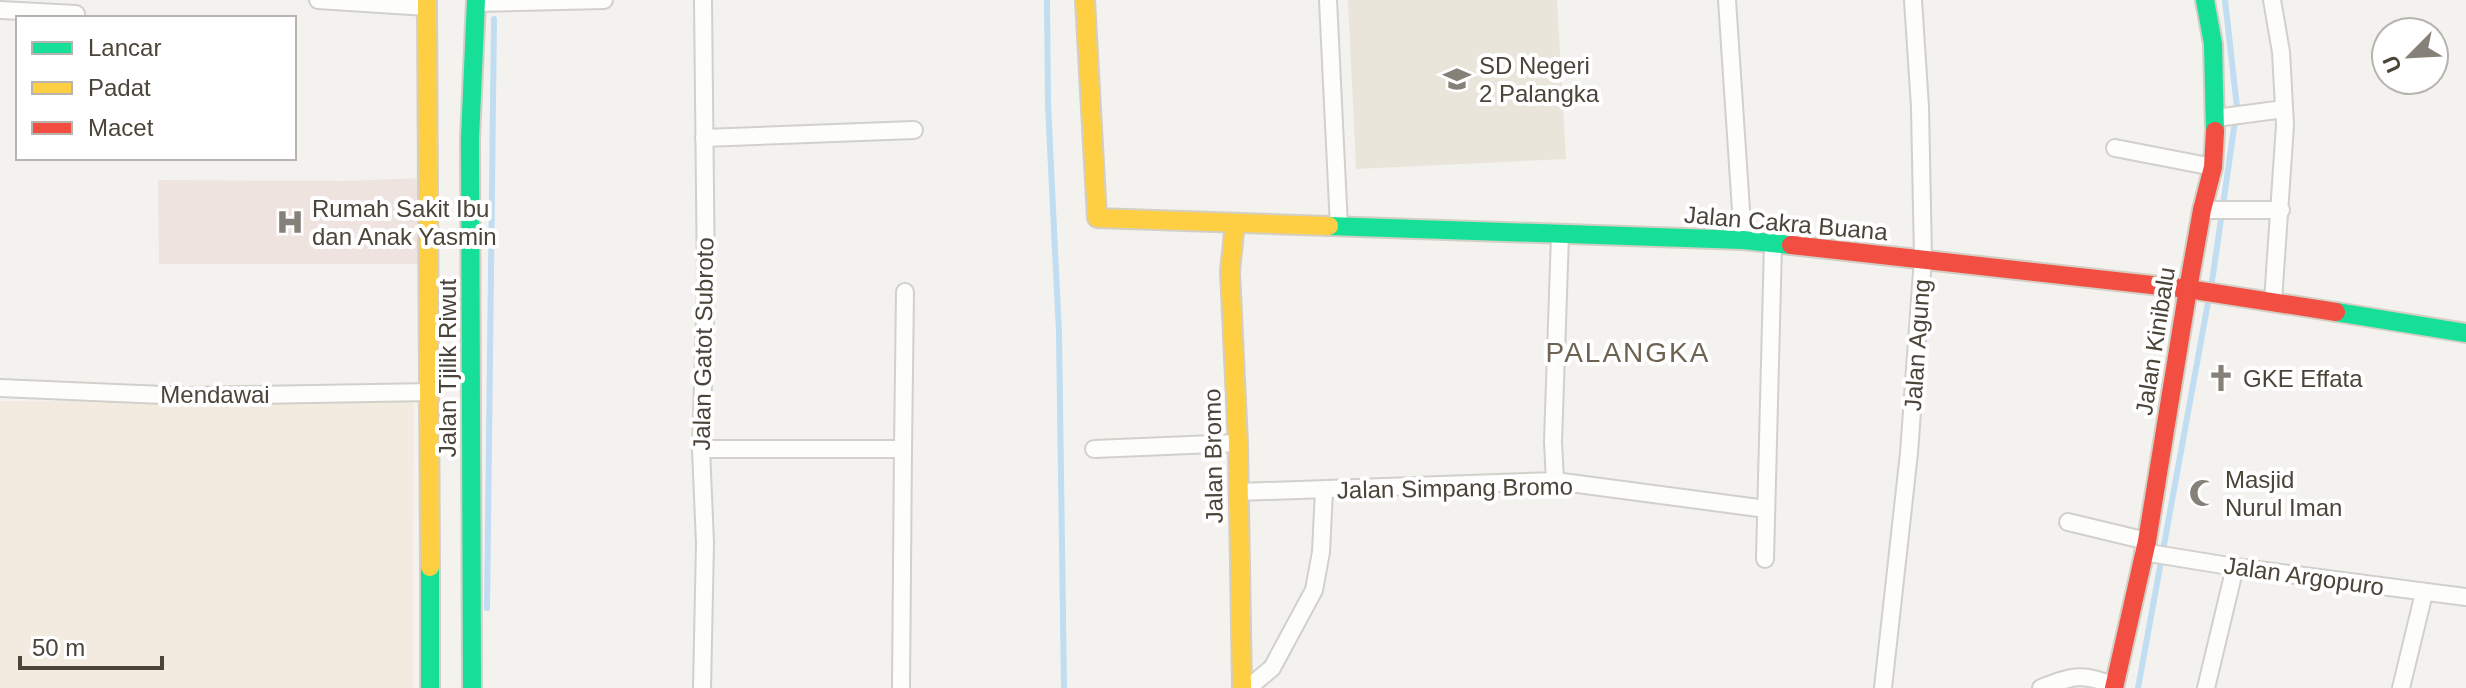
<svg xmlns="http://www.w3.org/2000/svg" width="2466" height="688" font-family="Arial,sans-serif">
<rect width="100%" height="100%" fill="#f4f2ee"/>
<!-- commercial -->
<polygon fill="#f3ebdf" points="0,401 414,402 413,688 0,688"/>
<!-- education -->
<polygon fill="#eae5da" points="1348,0 1557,0 1566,159 1356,169"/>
<!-- medical -->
<polygon fill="#eee3df" points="422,178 420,264 159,264 158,180 345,181"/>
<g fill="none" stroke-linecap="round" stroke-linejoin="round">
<!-- stream -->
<g stroke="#c0ddf1" stroke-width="6">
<polyline points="1047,0 1048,105 1059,333 1064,688"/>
<polyline points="487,608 494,19"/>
<polyline points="2138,688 2213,275 2237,107 2225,0"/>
</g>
<!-- street casing -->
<g stroke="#d2d0cb" stroke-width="20">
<g id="street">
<polyline points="318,0 427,7"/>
<polyline points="1328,0 1339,227"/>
<polyline points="1727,0 1743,240"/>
<polyline points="2272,0 2281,52 2285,125 2273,301"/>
<polyline points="476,3 604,0"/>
<polyline points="0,10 76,14 76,18"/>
<polyline points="2216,118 2284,109"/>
<polyline points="704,138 914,130"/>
<polyline points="2115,148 2213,167"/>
<polyline points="2202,210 2281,210"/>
<polyline points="0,388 186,396 431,392"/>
<polyline points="701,449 903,449 901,688"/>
<polyline points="903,449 905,292"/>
<polyline points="1094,449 1238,443"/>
<polyline points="1555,481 1553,442 1560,235"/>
<polyline points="1238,492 1555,481 1766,509"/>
<polyline points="2068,522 2147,541"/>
<polyline points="2143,552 2235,567 2466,597"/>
<polyline points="1765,559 1773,244"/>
<polyline points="702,688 705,543 701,449 706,286 703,0"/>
<polyline points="1248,688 1272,668 1314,590 1321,552 1324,490"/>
<polyline points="1883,688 1909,453 1923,258 1920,107 1913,0"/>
<path d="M2041,688c31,-12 42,-16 73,-2"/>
<polyline points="2206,688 2235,567"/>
<polyline points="2401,688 2424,593"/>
</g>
</g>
<!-- fast casing -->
<g stroke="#d3cfc5" stroke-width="22">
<g id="fast">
<polyline points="2205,0 2213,44 2215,131"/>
<polyline points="1329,226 1743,240 1791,245"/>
<polyline points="2336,312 2466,333"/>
<polyline points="430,688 430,567"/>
<polyline points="472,688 470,139 476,0"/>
</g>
</g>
<!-- slow casing -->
<g stroke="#d3cfc5" stroke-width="22">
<g id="slow">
<polyline points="427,0 430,567"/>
<polyline points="1085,0 1097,218 1329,226"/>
<polyline points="1235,223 1230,271 1238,443 1242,688"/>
</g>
</g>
<!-- jam casing -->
<g stroke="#d3cfc5" stroke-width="22">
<g id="jam">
<polyline points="1791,245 2188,289 2336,312"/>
<polyline points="2114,688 2147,541 2188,289 2202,210 2213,167 2215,131"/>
</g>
</g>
<!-- street -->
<use href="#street" stroke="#fdfdfc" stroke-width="16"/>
<!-- fast -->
<use href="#fast" stroke="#16e098" stroke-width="18"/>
<!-- slow -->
<use href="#slow" stroke="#ffcf43" stroke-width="18"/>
<!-- jam -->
<use href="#jam" stroke="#f24e42" stroke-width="18"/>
</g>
<!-- icons -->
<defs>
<g id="school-bare" transform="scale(2.16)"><path d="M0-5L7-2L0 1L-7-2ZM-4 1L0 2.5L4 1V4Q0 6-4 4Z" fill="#868178" stroke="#fff" stroke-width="2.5" paint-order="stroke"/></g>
<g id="hospital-bare" transform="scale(2.16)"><path d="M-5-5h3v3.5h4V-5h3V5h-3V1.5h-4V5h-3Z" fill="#868178" stroke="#fff" stroke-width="2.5" paint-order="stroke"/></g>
<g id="church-bare" transform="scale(2.16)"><path d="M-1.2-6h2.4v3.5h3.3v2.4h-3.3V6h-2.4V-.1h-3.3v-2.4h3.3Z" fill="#868178" stroke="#fff" stroke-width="2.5" paint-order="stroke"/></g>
<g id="mosque-bare" transform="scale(2.16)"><path d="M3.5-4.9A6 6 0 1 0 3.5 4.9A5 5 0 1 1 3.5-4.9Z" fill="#868178" stroke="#fff" stroke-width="2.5" paint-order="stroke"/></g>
</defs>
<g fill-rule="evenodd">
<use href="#school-bare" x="1457" y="79"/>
<use href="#hospital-bare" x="290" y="222"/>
<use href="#church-bare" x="2221" y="378"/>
<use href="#mosque-bare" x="2203" y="493"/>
</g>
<g text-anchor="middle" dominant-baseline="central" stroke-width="8" stroke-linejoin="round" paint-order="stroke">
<!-- poi labels -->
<g font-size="24" fill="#4b4439" stroke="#fff" text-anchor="start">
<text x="1479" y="65">SD Negeri<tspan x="1479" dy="28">2 Palangka</tspan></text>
<text x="312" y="208">Rumah Sakit Ibu<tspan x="312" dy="28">dan Anak Yasmin</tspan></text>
<text x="2243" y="378">GKE Effata</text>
<text x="2225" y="479">Masjid<tspan x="2225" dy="28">Nurul Iman</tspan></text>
</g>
<!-- street labels -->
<g font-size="24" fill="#4b4439" stroke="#fff">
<text transform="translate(1786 223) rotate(5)">Jalan Cakra Buana</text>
<text transform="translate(2155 341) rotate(-81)">Jalan Kinibalu</text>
<text transform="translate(703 344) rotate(-89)">Jalan Gatot Subroto</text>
<text transform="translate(1917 345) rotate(-86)">Jalan Agung</text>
<text transform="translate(447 368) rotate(-90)">Jalan Tjilik Riwut</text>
<text x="215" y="394">Mendawai</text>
<text transform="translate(1213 456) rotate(-91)">Jalan Bromo</text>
<text transform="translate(1455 488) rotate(-1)">Jalan Simpang Bromo</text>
<text transform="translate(2304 576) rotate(8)">Jalan Argopuro</text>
</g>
<!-- quarter labels -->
<g font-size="28" letter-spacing="2" fill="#6e6250" stroke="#fff">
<text x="1628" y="352">PALANGKA</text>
</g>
</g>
<!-- legend -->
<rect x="16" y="16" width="280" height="144" fill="#ffffff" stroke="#b7b4b0" stroke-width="2"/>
<rect x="32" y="42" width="40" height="12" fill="#16e098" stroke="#b7b4b0" stroke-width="2"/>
<text x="88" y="56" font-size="24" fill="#4b4439">Lancar</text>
<rect x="32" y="82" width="40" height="12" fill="#ffcf43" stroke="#b7b4b0" stroke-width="2"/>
<text x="88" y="96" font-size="24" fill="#4b4439">Padat</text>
<rect x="32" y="122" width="40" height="12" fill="#f24e42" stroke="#b7b4b0" stroke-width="2"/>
<text x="88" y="136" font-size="24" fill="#4b4439">Macet</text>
<!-- north arrow -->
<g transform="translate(2410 56) rotate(246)"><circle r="38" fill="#ffffff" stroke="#b7b4b0" stroke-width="2"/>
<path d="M0-6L14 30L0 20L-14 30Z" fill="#868178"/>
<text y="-12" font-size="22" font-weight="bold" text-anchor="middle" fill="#4b4439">U</text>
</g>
<!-- scale -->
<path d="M20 656v12h142v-12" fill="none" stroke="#4b4439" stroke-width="4"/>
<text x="32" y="656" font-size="24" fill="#4b4439" stroke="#ffffff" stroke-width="6" paint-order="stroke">50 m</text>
</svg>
